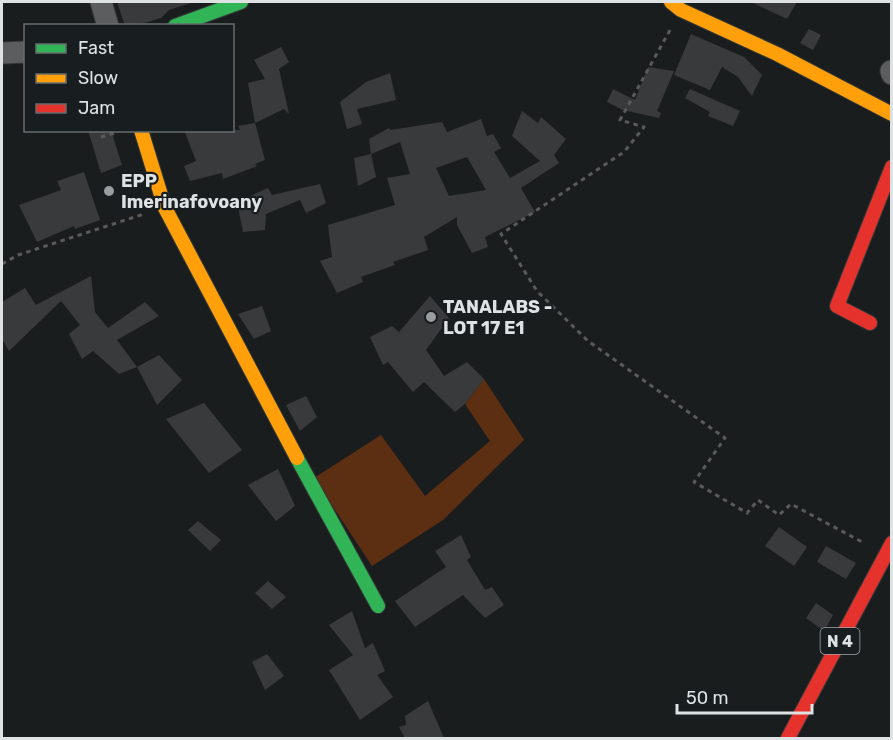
<svg xmlns="http://www.w3.org/2000/svg" width="893" height="740" font-family="Rubik,sans-serif">
<rect width="100%" height="100%" fill="#1a1d1e"/>
<!-- forest -->
<polygon fill="#5d2f12" points="484,379 524,440 443,520 372,566 314,478 381,435 425,496 490,441 465,404"/>
<!-- building -->
<g fill="#383a3b" fill-rule="evenodd">
<polygon points="117,2 194,2 169,10 161,18 135,26 125,26"/>
<polygon points="751,2 797,2 787,19"/>
<polygon points="809,29 821,35 813,50 800,43"/>
<polygon points="691,34 744,57 762,75 752,96 738,77 722,67 710,90 674,75"/>
<polygon points="281,47 289,62 279,69 289,114 284,109 255,123 248,83 265,79 254,60"/>
<polygon points="648,67 674,71 657,111 661,113 659,118 623,110 607,102 613,89 635,100"/>
<polygon points="390,73 396,100 357,109 362,124 347,129 340,102 366,82"/>
<polygon points="690,89 740,111 733,126 708,116 710,112 685,98"/>
<path d="M522,111l16,12 3,-6 25,22 -12,16 5,8 -38,25 14,24 -50,25 3,10 -16,6 -15,-28v-8l-33,20 4,13 -35,12 2,3 -34,12 2,5 -26,11 -17,-32 12,-4 -4,-32 67,-20 -8,-27 23,-4 -10,-32 -29,12 -2,-15 20,-11 1,2 52,-8 5,10 34,-13 6,17 6,-2 8,14 -7,4 16,26 30,-17 -28,-25zM467,157l19,33 -37,6 -13,-28z"/>
<polygon points="255,123 265,160 255,164 257,166 223,179 222,173 190,181 184,166 196,161 184,130 240,130 238,126"/>
<polygon points="88,130 111,130 122,165 101,173"/>
<polygon points="371,154 376,177 358,186 354,158"/>
<polygon points="84,172 100,220 75,229 74,226 37,242 19,205 61,190 57,181"/>
<polygon points="320,184 326,203 306,213 300,200 266,214 265,230 243,232 237,202 268,188 272,195"/>
<polygon points="91,276 95,312 108,328 145,302 159,316 117,340 137,367 119,374 93,351 82,359 69,334 80,325 61,301 9,351 2,339 2,302 25,288 36,305"/>
<polygon points="430,296 449,318 426,350 444,376 467,362 484,379 465,404 455,412 424,382 413,392 388,362 383,365 370,337 392,326 399,332"/>
<polygon points="262,306 271,331 254,339 238,314"/>
<polygon points="159,355 182,380 157,405 137,367"/>
<polygon points="306,396 317,417 300,431 286,405"/>
<polygon points="204,403 242,450 209,473 166,419"/>
<polygon points="278,469 295,506 276,521 248,485"/>
<polygon points="198,521 221,540 210,551 188,530"/>
<polygon points="779,527 807,547 794,566 765,546"/>
<polygon points="461,535 471,557 467,560 485,590 492,587 504,605 485,618 463,595 415,627 395,601 446,567 435,551"/>
<polygon points="826,546 856,563 846,579 817,562"/>
<polygon points="268,581 286,597 272,609 255,593"/>
<polygon points="816,603 833,615 824,631 806,618"/>
<polygon points="352,611 365,648 373,643 385,671 377,675 393,697 360,720 329,670 353,655 329,625"/>
<polygon points="267,654 284,676 265,690 252,662"/>
<polygon points="428,701 444,738 405,738 399,727 406,725 405,716"/>
</g>
<g fill="none" stroke-linecap="round" stroke-linejoin="round">
<!-- street casing -->
<g stroke="#363939" stroke-width="23">
<g id="street">
<polyline points="101,2 108,26"/>
<polyline points="2,53 26,52"/>
<polyline points="891,71 892,74"/>
</g>
</g>
<!-- fast casing -->
<g stroke="#363939" stroke-width="16">
<g id="fast">
<polyline points="175,26 241,2"/>
<polyline points="297,458 378,606"/>
</g>
</g>
<!-- slow casing -->
<g stroke="#363939" stroke-width="16">
<g id="slow">
<polyline points="671,2 681,10 777,54 892,114"/>
<polyline points="141,130 165,208 297,458"/>
</g>
</g>
<!-- jam casing -->
<g stroke="#363939" stroke-width="16">
<g id="jam">
<polyline points="870,323 837,306 892,167"/>
<polyline points="788,738 892,543"/>
</g>
</g>
<!-- path -->
<g stroke="#595a5a" stroke-width="3" stroke-dasharray="4.5 4.5" stroke-linecap="butt">
<polyline points="670,30 620,120 644,127 624,152 501,234 537,291 588,341 725,438 694,482 747,513 758,500 779,515 791,504 864,543"/>
<polyline points="101,137 118,132"/>
<polyline points="2,264 18,255 144,214"/>
</g>
<!-- street -->
<use href="#street" stroke="#5b5d5e" stroke-width="21"/>
<!-- fast -->
<use href="#fast" stroke="#30b455" stroke-width="14"/>
<!-- slow -->
<use href="#slow" stroke="#ff9f0a" stroke-width="14"/>
<!-- jam -->
<use href="#jam" stroke="#e5322d" stroke-width="14"/>
</g>
<!-- markers -->
<g fill="#999d9e" stroke="#181e20" stroke-width="2">
<circle cx="109" cy="191" r="6"/>
<circle cx="431" cy="317" r="6"/>
</g>
<g text-anchor="middle" dominant-baseline="central" stroke-width="4.5" stroke-linejoin="round" paint-order="stroke">
<!-- shield labels -->
<rect fill="#181e20" stroke="#a3a7a8" stroke-width="1.5" x="820.5" y="628" width="39" height="26" rx="4.5"/>
<g font-size="16" font-weight="bold" fill="#dee2e3">
<text x="840" y="641">N 4</text>
</g>
<!-- poi labels -->
<g font-size="18" font-weight="bold" fill="#dee2e3" stroke="#181e20" text-anchor="start">
<text x="121" y="181">EPP<tspan x="121" dy="21">Imerinafovoany</tspan></text>
<text x="443" y="307">TANALABS -<tspan x="443" dy="21">LOT 17 E1</tspan></text>
</g>
</g>
<!-- border -->
<rect width="893" height="740" fill="none" stroke="#dee2e3" stroke-width="6"/>
<!-- legend -->
<rect x="24" y="24" width="210" height="108" fill="#181e20" stroke="#676c6e" stroke-width="1.5"/>
<rect x="36" y="44" width="30" height="9" fill="#30b455" stroke="#676c6e" stroke-width="1.5"/>
<text x="78" y="54" font-size="18" fill="#dee2e3">Fast</text>
<rect x="36" y="74" width="30" height="9" fill="#ff9f0a" stroke="#676c6e" stroke-width="1.5"/>
<text x="78" y="84" font-size="18" fill="#dee2e3">Slow</text>
<rect x="36" y="104" width="30" height="9" fill="#e5322d" stroke="#676c6e" stroke-width="1.5"/>
<text x="78" y="114" font-size="18" fill="#dee2e3">Jam</text>
<!-- scale -->
<path d="M677 704v9h135v-9" fill="none" stroke="#dee2e3" stroke-width="3"/>
<text x="686" y="704" font-size="18" fill="#dee2e3" stroke="#181e20" stroke-width="4.5" paint-order="stroke">50 m</text>
</svg>
